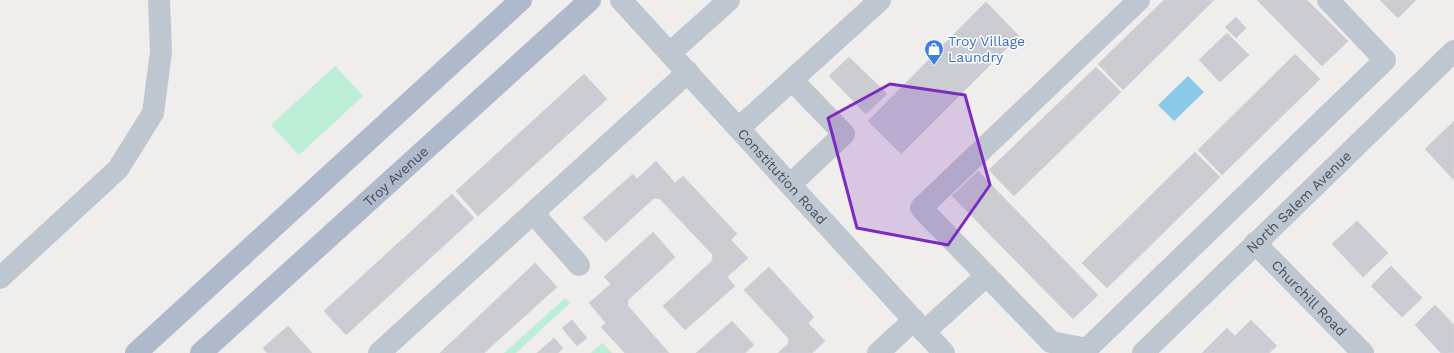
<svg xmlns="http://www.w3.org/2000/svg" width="1454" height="353" font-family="'Work Sans',sans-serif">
<rect width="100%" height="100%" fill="#f0eded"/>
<!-- green -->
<g fill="#bcedd5">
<polygon points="335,66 363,96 299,155 271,125"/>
<polygon points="565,298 570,303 516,353 504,353"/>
<polygon points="602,342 612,353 591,353 602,343"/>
</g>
<!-- water -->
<polygon fill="#8bc9e8" points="1188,76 1204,92 1174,121 1158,105"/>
<!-- building -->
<g fill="#caccd2" stroke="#d1d3d9">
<polygon points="1164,0 1214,0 1123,90 1098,64"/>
<polygon points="1257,0 1307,0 1348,41 1322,66"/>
<polygon points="1380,0 1416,0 1398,18"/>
<polygon points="986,2 1019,36 901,154 868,121"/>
<polygon points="1236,17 1246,28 1236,38 1225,27"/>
<polygon points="1227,33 1249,55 1220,82 1199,60"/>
<polygon points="1295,54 1320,79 1222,175 1198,150"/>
<polygon points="849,57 887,94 866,114 829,76"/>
<polygon points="1096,67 1121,92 1014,196 989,170"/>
<polygon points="584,74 607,99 478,216 456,191"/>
<polygon points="1454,121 1454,180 1425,149"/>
<polygon points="1195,152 1220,177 1107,288 1082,263"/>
<polygon points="656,161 675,183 683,176 737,234 731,240 748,258 727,277 735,286 685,330 663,306 712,261 713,255 660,199 654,198 606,242 583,218 633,174 637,179"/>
<polygon points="978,171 1098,295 1073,319 952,196"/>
<polygon points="452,194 474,218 346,335 324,311"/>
<polygon points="1357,221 1388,253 1363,277 1332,244"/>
<polygon points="653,232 675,257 628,300 628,306 669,353 625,353 601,327 606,323 589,303 611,284 604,277"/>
<polygon points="535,263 557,287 484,353 440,353"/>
<polygon points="1391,266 1422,298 1402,317 1371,286"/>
<polygon points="769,267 814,317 808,323 825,341 812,353 778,353 788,344 789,339 744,290"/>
<polygon points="1435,305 1454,325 1454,353 1441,353 1415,325"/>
<polygon points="572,320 587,338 577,346 562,328"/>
<polygon points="1251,320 1277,346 1269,353 1202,353 1227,328 1235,336"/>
<polygon points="732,321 754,345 745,353 696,353"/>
<polygon points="288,326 312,353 267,353 263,348"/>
<polygon points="554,338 563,348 558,353 537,353"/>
</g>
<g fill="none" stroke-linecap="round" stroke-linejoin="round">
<!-- minor -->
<g stroke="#bec6cf" stroke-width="22">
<path id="s1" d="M621,0l323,353"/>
<polyline points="1139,0 921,208 1051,342 1087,349 1385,60 1328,0"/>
<polyline points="670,53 729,0"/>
<polyline points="739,128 880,0"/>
<polyline points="791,184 844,134 792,80"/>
<polyline points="533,213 579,265"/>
<path id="s2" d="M1255,243l108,110"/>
<polyline points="0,278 118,169 153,113 161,52 159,0"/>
<polyline points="924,332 986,276"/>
<polyline points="379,353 688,72"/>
<polyline points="878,353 914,320"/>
<path id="s3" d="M1143,353l311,-302"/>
</g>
<!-- major -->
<g stroke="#aeb9cb" stroke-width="22">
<polyline points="136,353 521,0"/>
<path id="s4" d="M201,353l389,-353"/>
</g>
</g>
<!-- marked area -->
<path fill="#7b2cbf" fill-opacity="0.2" stroke="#7b2cbf" stroke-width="3" stroke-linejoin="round" d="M890,84l75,11 25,90 -42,60 -91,-17 -29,-110z"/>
<!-- icons -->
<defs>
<g id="shop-pin" transform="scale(1)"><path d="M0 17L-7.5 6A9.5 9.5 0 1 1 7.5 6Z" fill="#3f7fe0" stroke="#fff"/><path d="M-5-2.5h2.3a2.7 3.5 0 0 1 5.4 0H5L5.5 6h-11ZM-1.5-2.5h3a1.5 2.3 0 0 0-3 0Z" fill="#fff"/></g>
</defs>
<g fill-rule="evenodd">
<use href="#shop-pin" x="934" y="49"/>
</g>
<g text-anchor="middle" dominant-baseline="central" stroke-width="3" stroke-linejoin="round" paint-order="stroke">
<!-- shop labels -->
<g font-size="14" fill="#366cbe" stroke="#fff" text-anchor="start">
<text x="948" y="41">Troy Village<tspan x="948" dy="16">Laundry</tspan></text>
</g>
<!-- street labels -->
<g font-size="14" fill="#464e5a" stroke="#fff">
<text stroke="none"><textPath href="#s4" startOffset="263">Troy Avenue</textPath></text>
<text stroke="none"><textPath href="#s1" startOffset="239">Constitution Road</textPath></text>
<text stroke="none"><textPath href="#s3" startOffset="217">North Salem Avenue</textPath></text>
<text stroke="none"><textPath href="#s2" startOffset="77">Churchill Road</textPath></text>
</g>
</g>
</svg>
